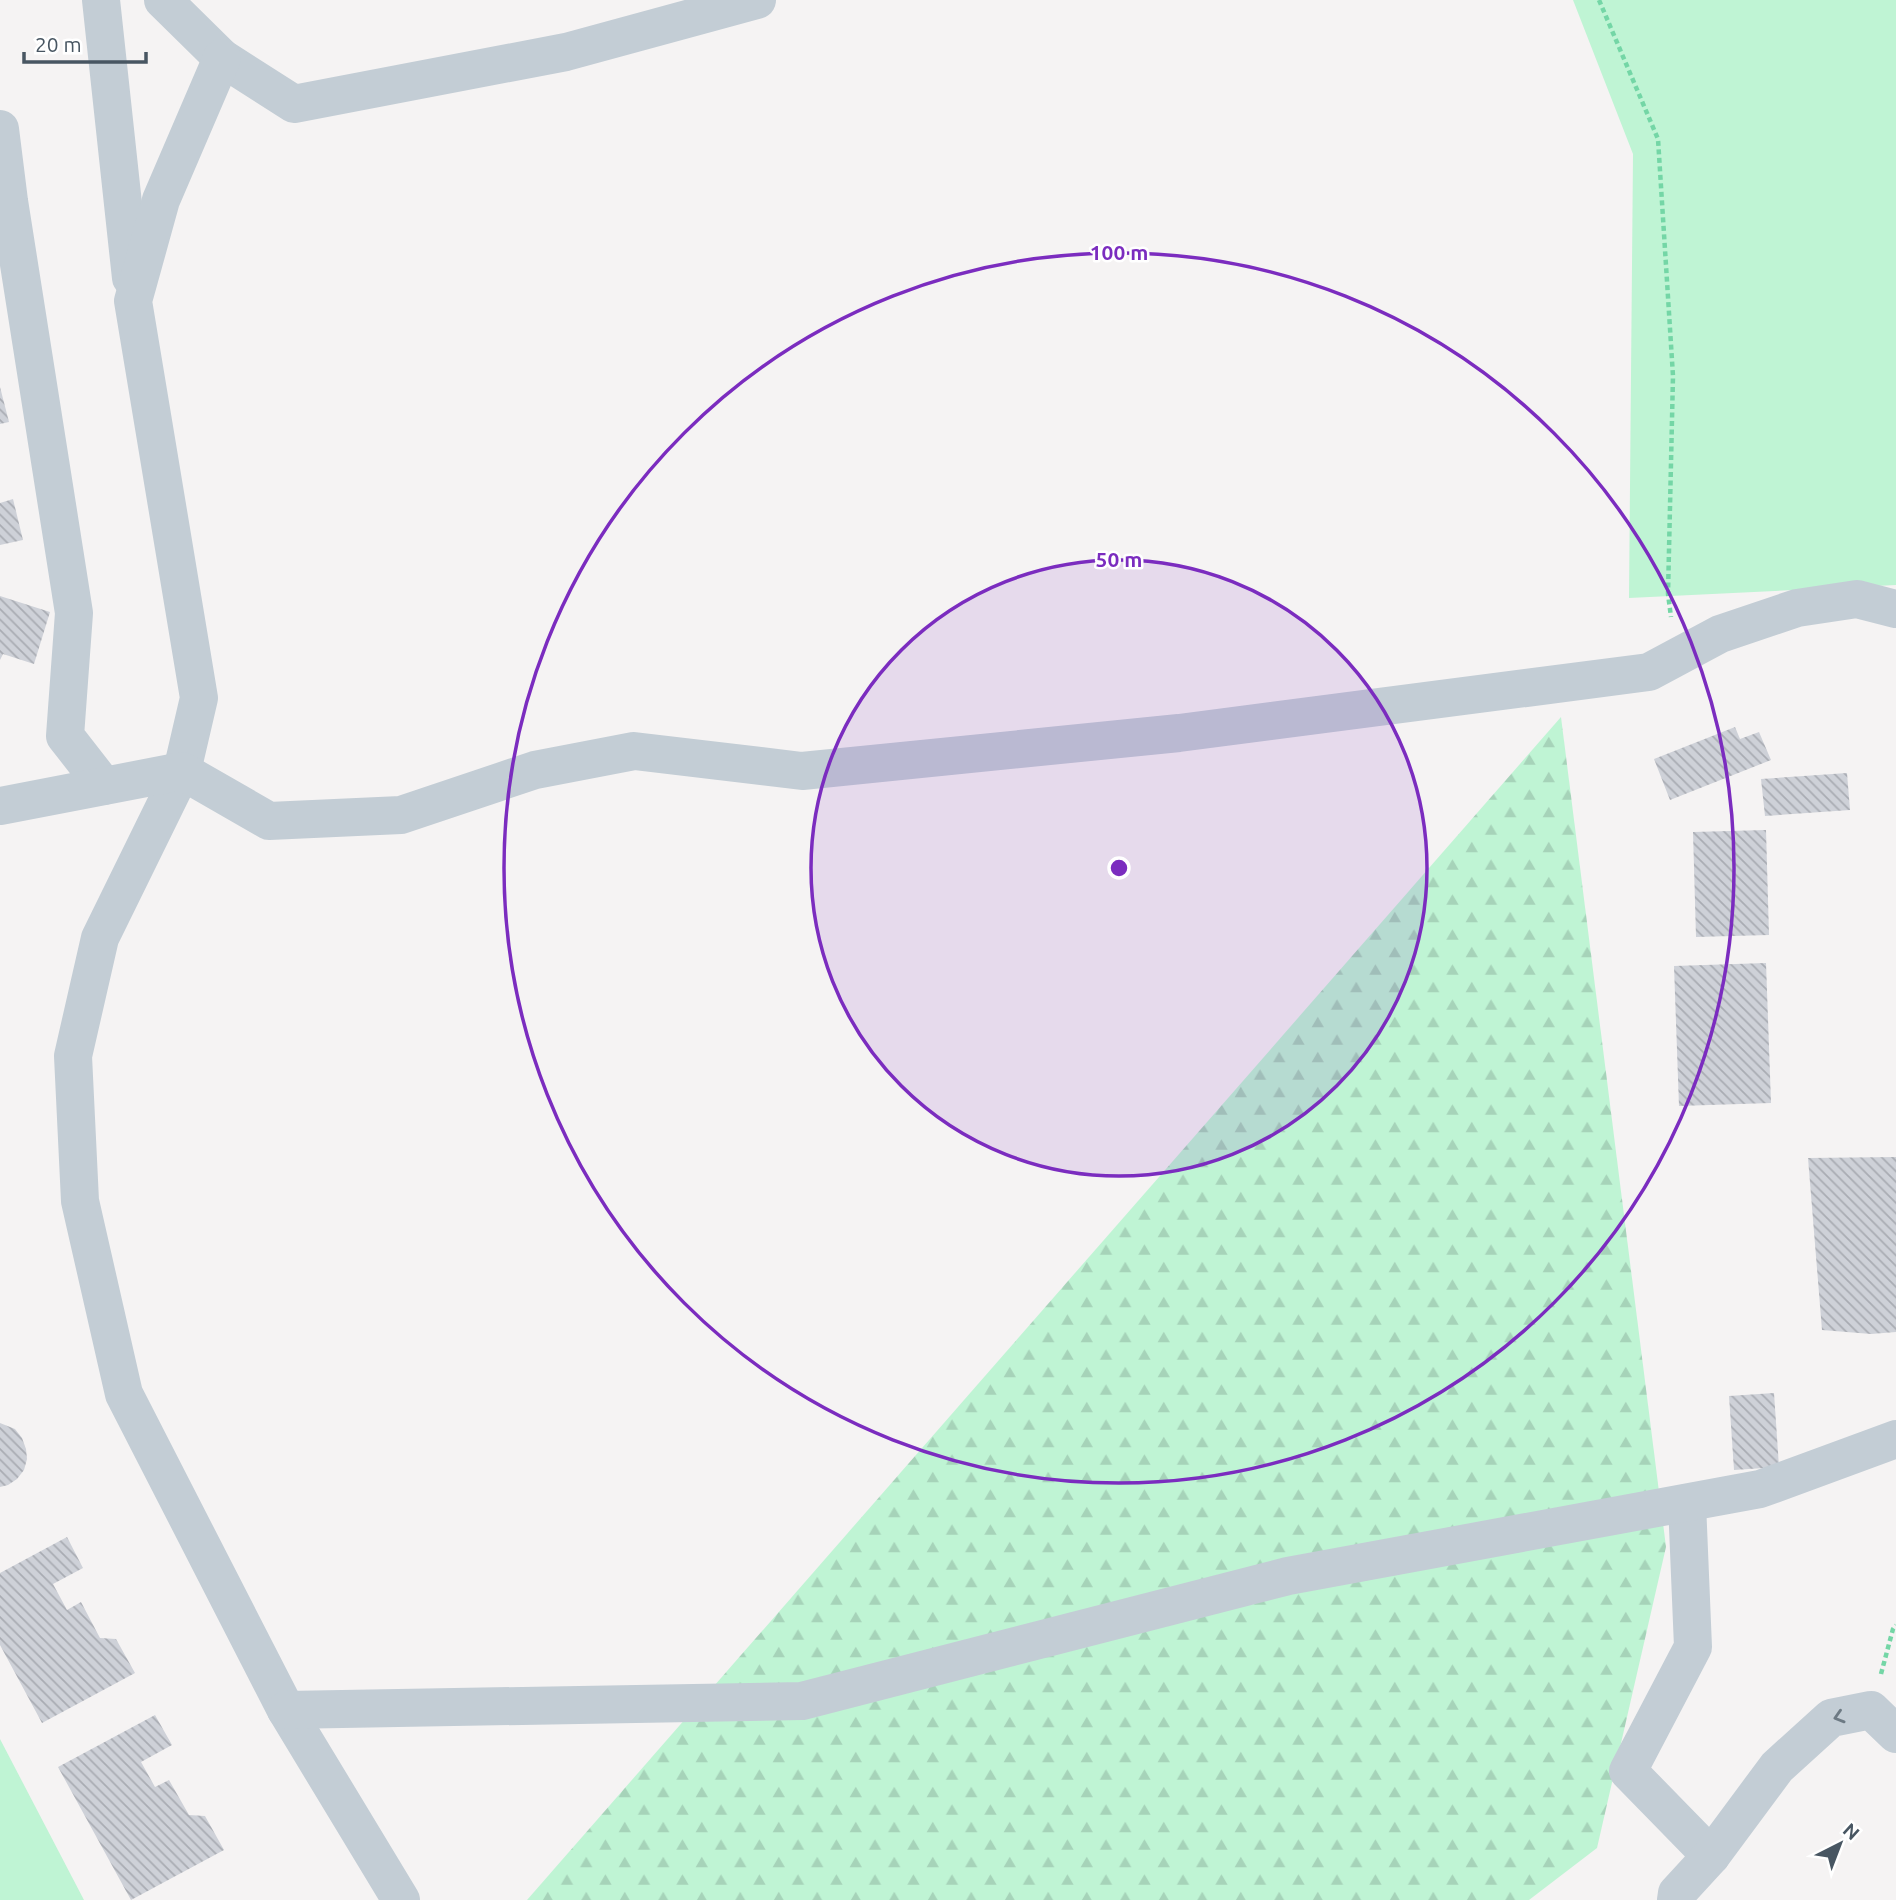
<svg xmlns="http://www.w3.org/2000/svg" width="1896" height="1900" font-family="Ubuntu,sans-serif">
<defs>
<pattern id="forest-firs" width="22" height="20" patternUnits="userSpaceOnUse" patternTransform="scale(1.75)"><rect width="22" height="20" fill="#bff4d4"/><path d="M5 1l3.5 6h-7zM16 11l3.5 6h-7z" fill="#a6d3b9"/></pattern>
<pattern id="building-back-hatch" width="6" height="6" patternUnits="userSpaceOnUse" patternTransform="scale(1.75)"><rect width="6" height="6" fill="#ced1d8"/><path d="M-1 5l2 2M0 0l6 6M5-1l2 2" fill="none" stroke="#a9acb3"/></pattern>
</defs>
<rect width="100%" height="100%" fill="#f5f3f3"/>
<!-- grass -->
<g fill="#bff4d4">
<polygon points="1573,0 1896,0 1896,585 1629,598 1633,154"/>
<polygon points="0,1739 84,1900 0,1900"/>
</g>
<!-- forest -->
<polygon fill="url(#forest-firs)" points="1561,717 1666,1547 1597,1848 1529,1900 527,1900"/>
<!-- building -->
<g fill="url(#building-back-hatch)">
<polygon points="0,387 9,422 0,424"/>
<polygon points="13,499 23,540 0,545 0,503"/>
<polygon points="0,596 50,612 34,664 3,654 0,660"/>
<polygon points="1735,727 1740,739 1759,732 1771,760 1670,800 1654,759"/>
<polygon points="1847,773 1850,810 1765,816 1761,779"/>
<polygon points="1766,830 1769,935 1696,937 1693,832"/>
<polygon points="1766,963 1771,1103 1679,1106 1674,966"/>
<polygon points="1896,1157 1896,1332 1871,1334 1822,1330 1808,1158"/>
<polygon points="1774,1393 1779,1467 1734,1470 1729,1396"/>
<polygon points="0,1423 15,1429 22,1438 26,1449 27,1459 24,1470 17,1479 8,1485 0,1487"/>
<polygon points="67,1537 83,1568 53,1584 67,1610 81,1602 100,1638 116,1639 135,1673 42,1723 0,1645 0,1573"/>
<polygon points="155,1715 172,1745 141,1762 155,1787 169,1780 189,1815 205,1816 224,1850 131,1900 58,1767"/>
</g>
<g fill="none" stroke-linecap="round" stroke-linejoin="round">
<!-- path -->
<g stroke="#74d6a6" stroke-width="4.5" stroke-dasharray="5 3.5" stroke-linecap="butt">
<polyline points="1599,0 1658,139 1673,376 1668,594 1671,617"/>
<polyline points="1881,1674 1893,1629 1896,1625"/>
</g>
<!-- minor -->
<g stroke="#c3cdd5" stroke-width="38">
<polyline points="101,0 131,278"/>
<polyline points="163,0 222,58 294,104 566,52 757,0"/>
<polyline points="222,58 161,200 133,301 199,698 182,771 100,938 73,1056 80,1201 124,1394 286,1710 401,1900"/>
<polyline points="0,129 9,201 74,613 65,736 104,786"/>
<polyline points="0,806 182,771 269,821 401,815 535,770 634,751 802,771 1179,733 1649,672 1720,634 1797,608 1857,599 1896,609"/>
<polyline points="1687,1503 1693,1647 1628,1771 1711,1856"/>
<polyline points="286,1710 802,1701 1288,1576 1760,1489 1896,1439"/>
<polyline points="1676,1900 1677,1893 1711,1856 1777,1767 1831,1718 1871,1710 1896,1734"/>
</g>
</g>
<!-- one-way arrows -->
<defs><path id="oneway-chevron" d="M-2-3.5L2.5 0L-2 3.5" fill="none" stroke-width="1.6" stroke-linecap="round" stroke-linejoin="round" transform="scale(1.75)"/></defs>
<use stroke="#6d7a84" href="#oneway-chevron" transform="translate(1839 1717) rotate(163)"/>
<!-- distance rings -->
<circle cx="1119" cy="868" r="308" fill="#7b2cbf" fill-opacity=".12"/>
<g fill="none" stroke="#7b2cbf" stroke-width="3.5">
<circle cx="1119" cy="868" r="308"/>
<circle cx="1119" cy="868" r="615"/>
</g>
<circle cx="1119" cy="868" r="10" fill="#7b2cbf" stroke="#fff" stroke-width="3.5"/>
<g font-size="21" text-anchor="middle" font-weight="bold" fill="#7b2cbf" stroke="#fff" stroke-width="5" stroke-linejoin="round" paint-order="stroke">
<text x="1119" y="260">100 m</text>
<text x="1119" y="567">50 m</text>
</g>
<!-- north arrow -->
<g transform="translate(1840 1844) rotate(42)" stroke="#ffffff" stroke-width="5" paint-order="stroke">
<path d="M0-5L12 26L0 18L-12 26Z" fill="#485662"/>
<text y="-10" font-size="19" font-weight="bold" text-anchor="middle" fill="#485662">N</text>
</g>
<!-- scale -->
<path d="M24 52v10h122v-10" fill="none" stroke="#485662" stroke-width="3.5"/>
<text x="35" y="52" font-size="21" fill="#485662" stroke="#ffffff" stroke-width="5" paint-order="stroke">20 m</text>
</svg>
